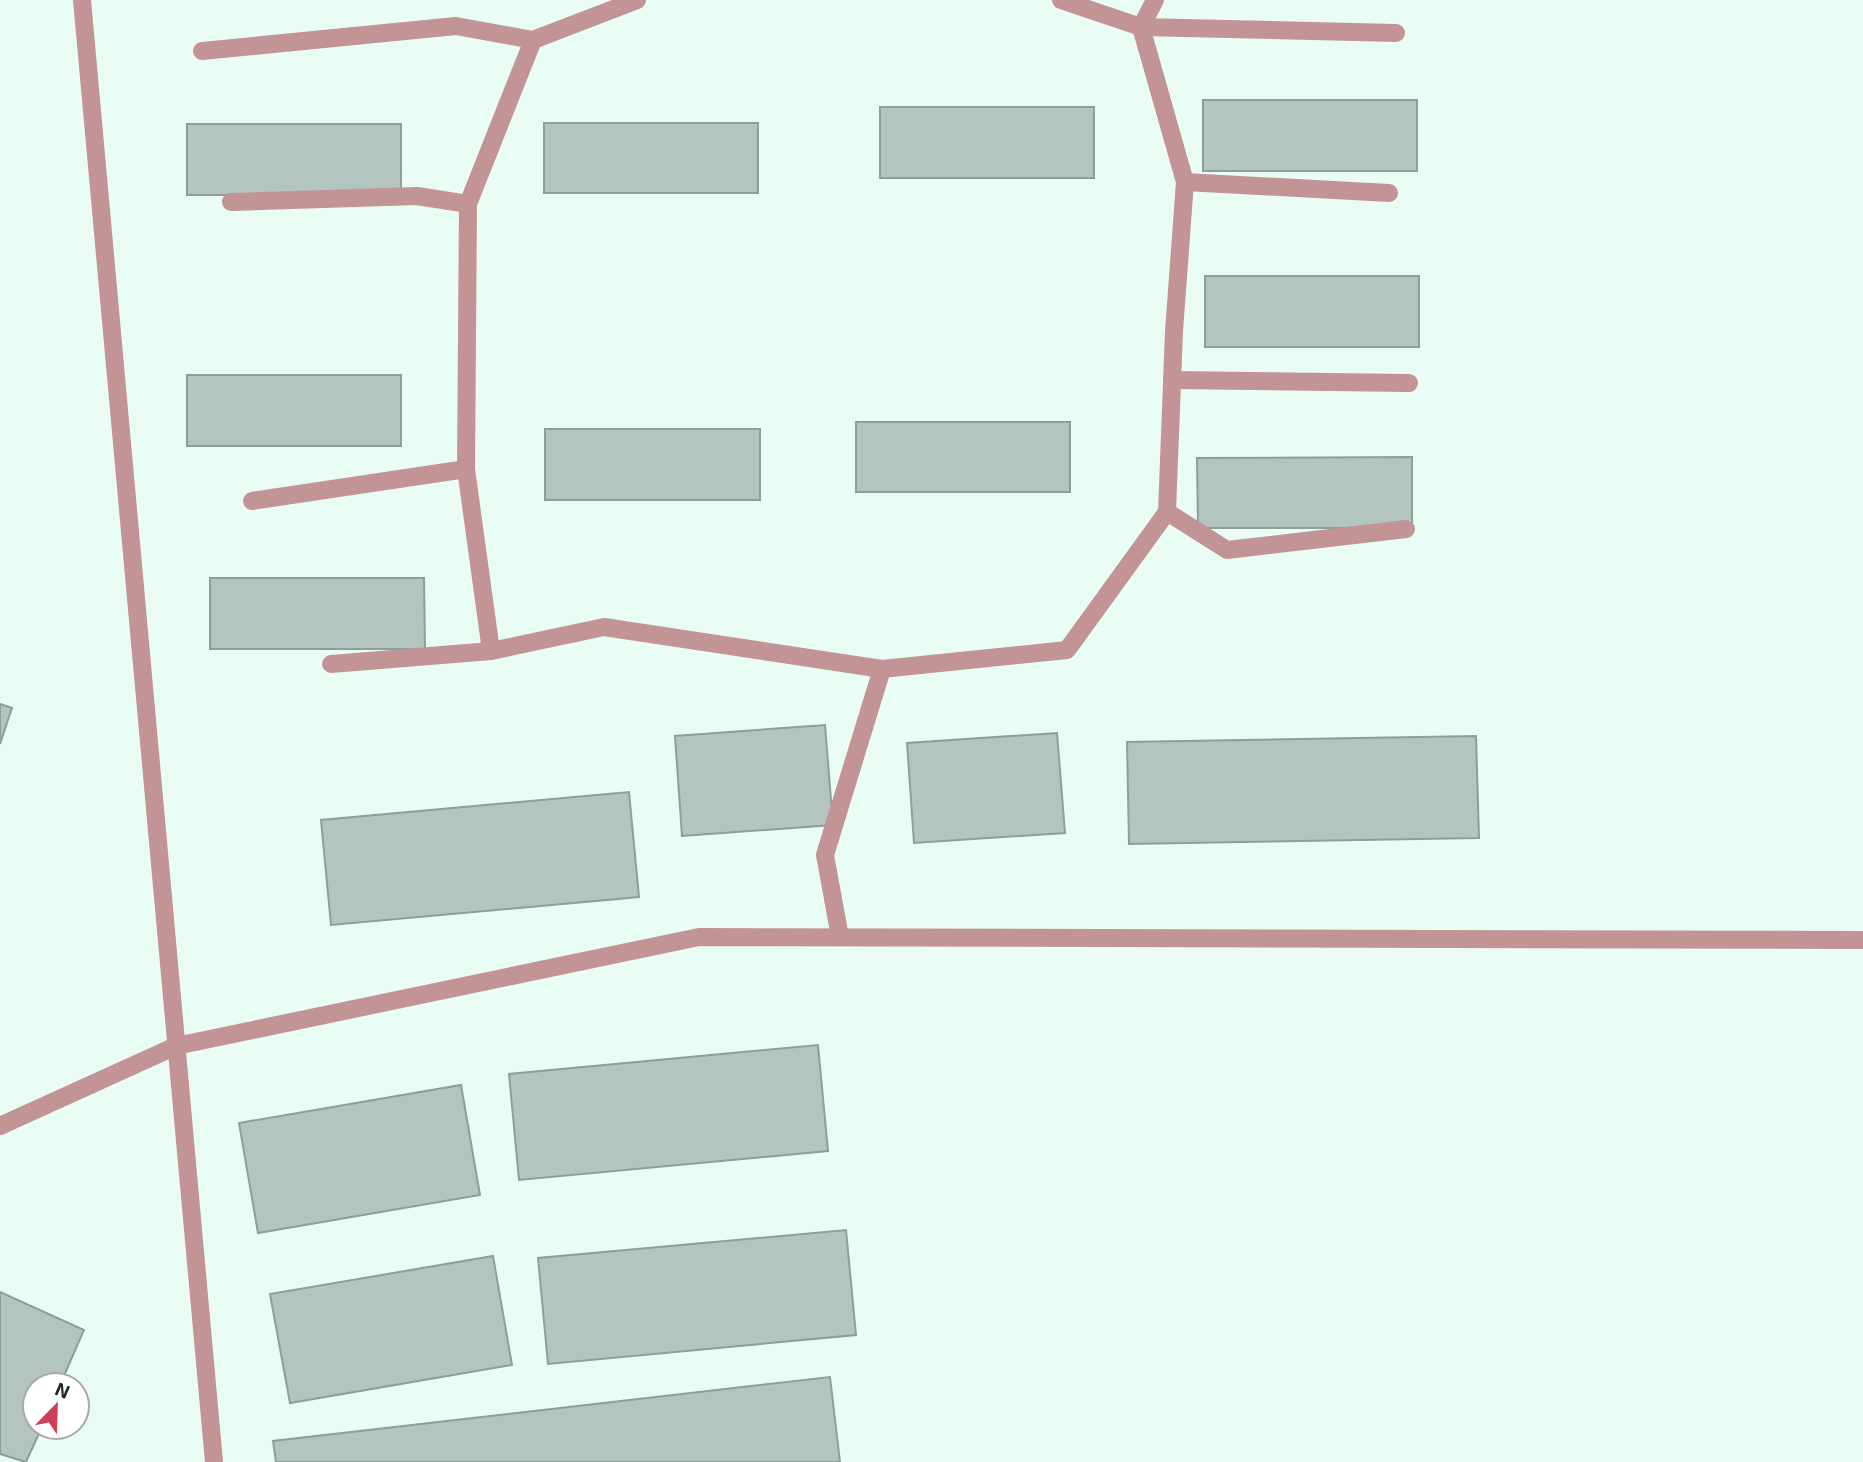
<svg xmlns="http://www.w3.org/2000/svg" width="1863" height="1462" font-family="'Exo 2',sans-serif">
<rect width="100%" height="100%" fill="#e9fdf5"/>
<!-- building -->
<g fill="#b3c5be" stroke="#8d9f99" stroke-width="2">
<rect x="1203" y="100" width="214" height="71"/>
<rect x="880" y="107" width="214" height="71"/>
<rect x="544" y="123" width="214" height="70"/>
<rect x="187" y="124" width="214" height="71"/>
<rect x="1205" y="276" width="214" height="71"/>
<rect x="187" y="375" width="214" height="71"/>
<rect x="856" y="422" width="214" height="70"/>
<rect x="545" y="429" width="215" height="71"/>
<polygon points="1412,457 1412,528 1198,528 1197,458"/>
<polygon points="210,578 424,578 425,649 210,649"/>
<polygon points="0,704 12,708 0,744"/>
<polygon points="825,725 833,825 682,836 675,736"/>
<polygon points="1057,733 1065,833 914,843 907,743"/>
<polygon points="1476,736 1479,838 1129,844 1127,742"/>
<polygon points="629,792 639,897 331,925 321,820"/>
<polygon points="818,1045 828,1151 519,1180 509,1074"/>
<polygon points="461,1085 480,1195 258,1233 239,1123"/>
<polygon points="846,1230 856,1335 548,1364 538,1258"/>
<polygon points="493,1256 512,1365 290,1403 270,1294"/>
<polygon points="0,1292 84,1330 60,1385 35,1385 35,1427 42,1427 26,1462 0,1454"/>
<polygon points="830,1377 840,1462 276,1462 273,1441"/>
</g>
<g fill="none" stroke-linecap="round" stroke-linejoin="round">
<!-- minor -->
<g stroke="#c29496" stroke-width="18">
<polyline points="637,0 533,40 468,204 466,469 491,651 604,627 882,669 1067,650 1167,512 1174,331 1185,182 1141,27 1061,0"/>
<polyline points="1155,0 1141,27 1396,33"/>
<polyline points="202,51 456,26 533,40"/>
<polyline points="1185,182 1389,193"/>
<polyline points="231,202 417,196 468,204"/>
<polyline points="1172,380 1409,383"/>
<polyline points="252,501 466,469"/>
<polyline points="1167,512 1227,550 1406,529"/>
<polyline points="331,664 491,651"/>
<polyline points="840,937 825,855 882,669"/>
</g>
<!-- tertiary -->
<g stroke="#c29496" stroke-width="18">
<polyline points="82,0 214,1462"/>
<polyline points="0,1126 176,1046 699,937 1863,940"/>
</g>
</g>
<!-- north arrow -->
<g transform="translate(56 1406) rotate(23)"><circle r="33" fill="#ffffff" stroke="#a6a9a8" stroke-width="2"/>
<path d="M0-5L12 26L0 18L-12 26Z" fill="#cf3f57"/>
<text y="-10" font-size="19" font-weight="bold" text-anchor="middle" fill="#202725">N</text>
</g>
</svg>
